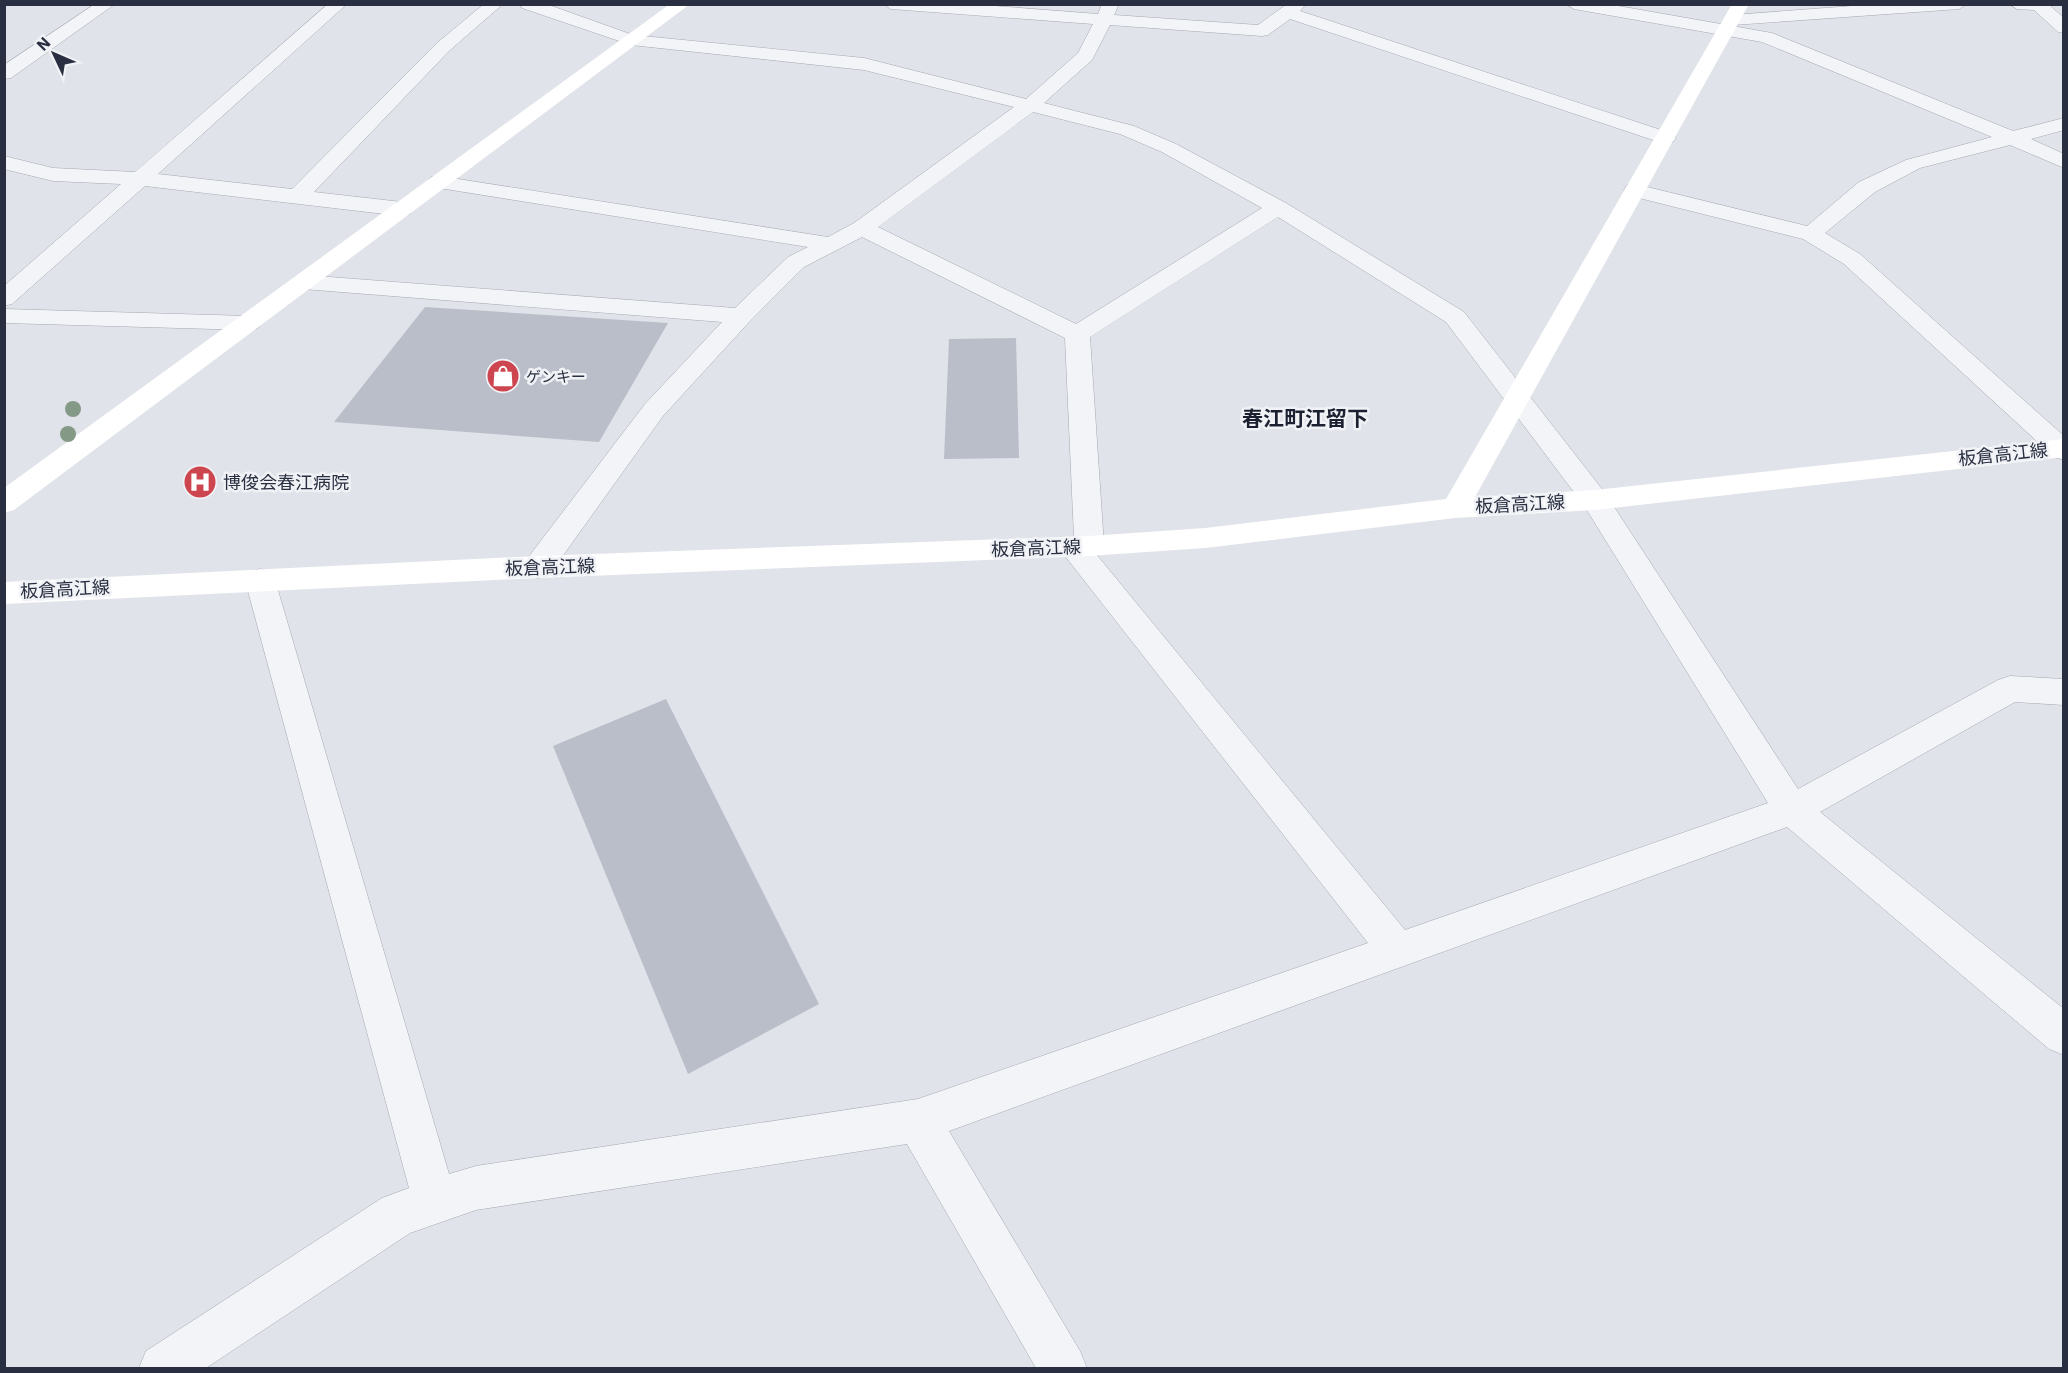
<svg xmlns="http://www.w3.org/2000/svg" width="2068" height="1373" font-family="'IBM Plex Sans','Noto Sans JP',sans-serif">
<rect width="100%" height="100%" fill="#e0e3e9"/>
<!-- building -->
<g fill="#babec9">
<polygon points="425,307 668,323 599,442 334,422"/>
<polygon points="1016,338 1019,458 944,459 949,339"/>
<polygon points="666,699 819,1004 688,1074 553,746"/>
</g>
<g fill="none" stroke-linecap="round" stroke-linejoin="round">
<!-- street casing -->
<g stroke="#a5a9b3" stroke-width="1">
<g id="street">
<polygon points="95,4 115,4 11,78 4,79 4,65"/>
<polygon points="328,4 347,4 158,174 292,189 437,43 484,4 503,4 449,51 314,192 402,202 410,204 413,209 410,214 402,216 145,186 12,304 4,306 4,286 121,184 53,181 4,169 4,156 53,168 135,172"/>
<path d="M520,4h26l87,31 231,23 162,41 52,-46 15,-29 -202,-15 -8,-5h86l129,10 4,-10h17l-5,11 144,10 29,-21h19l-6,7 373,123 3,4 -3,4h-14l-369,-123 -22,16 -6,1 -152,-11 -18,35 -48,43 90,23 42,18 110,59 178,109 141,181 193,296 200,-109 12,-4 54,3v26l-49,-3 -195,110 244,197v46l-15,-6 -262,-222 -838,304 131,220 7,17h-51l-129,-224 -431,66 -66,23 -204,135h-67l7,-17 236,-153 27,-10 -164,-608 4,-8 11,-3 11,3 4,8 174,594 27,-8 442,-67 450,-156 -310,-396 4,-7 12,-3 -9,-199 -203,-101 -58,30 -54,54 -87,95 -114,159 -11,3 -11,-3 -4,-8 4,-8 118,-155 77,-82 -419,-33 -8,-2 -4,-5 4,-5 8,-2 432,33 53,-51 20,-10 -369,-59 -8,-1 -3,-5 3,-5 8,-1 389,61 26,-14 160,-116 -150,-37 -233,-25 -109,-37zM1033,112l87,22 42,18 100,56 -186,116 -198,-97zM1278,217l168,105 139,185 183,296 -363,127 -309,-376 4,-1 4,-7 -14,-209z"/>
<polygon points="1566,4 1607,4 1772,33 2013,131 2064,118 2064,130 2031,139 2064,154 2064,168 2010,145 1920,168 1875,192 1825,233 1860,254 2064,436 2064,460 2054,457 1844,264 1803,239 1627,195 1624,190 1627,185 1635,184 1807,226 1859,182 1906,160 1992,137 1762,42 1574,9"/>
<polygon points="1879,4 1967,4 1959,9 1733,25 1727,24 1724,20 1727,16 1733,15"/>
<polygon points="2009,4 2048,4 2064,18 2064,33 2058,32 2034,10 2017,9"/>
<polygon points="4,309 249,316 258,318 261,323 258,328 249,330 4,323"/>
</g>
</g>
<!-- street -->
<use href="#street" fill="#f3f4f7" fill-rule="evenodd"/>
<!-- secondary -->
<g fill="#fff" fill-rule="evenodd">
<polygon points="670,4 690,4 14,510 4,513 4,488"/>
<polygon points="1732,4 1749,4 1475,497 1595,490 2064,439 2064,457 1595,510 1455,518 1205,548 1089,556 538,578 4,604 4,582 538,556 1089,536 1205,528 1446,499"/>
</g>
</g>
<!-- trees -->
<g fill="#859987">
<circle cx="73" cy="409" r="8"/>
<circle cx="68" cy="434" r="8"/>
</g>
<!-- icons -->
<defs>
<g id="shop-disc" transform="scale(1.725)"><circle r="9.5" fill="#cd464f" stroke="#f0f2f6"/><path d="M-5-2.5h2.3a2.7 3.5 0 0 1 5.4 0H5L5.5 6h-11ZM-1.5-2.5h3a1.5 2.3 0 0 0-3 0Z" fill="#fff"/></g>
<g id="hospital-disc" transform="scale(1.725)"><circle r="9.5" fill="#cd464f" stroke="#f0f2f6"/><path d="M-5-5h3v3.5h4V-5h3V5h-3V1.5h-4V5h-3Z" fill="#fff"/></g>
</defs>
<g fill-rule="evenodd">
<use href="#shop-disc" x="503" y="376"/>
<use href="#hospital-disc" x="200" y="482"/>
</g>
<g text-anchor="middle" dominant-baseline="central" stroke-width="5" stroke-linejoin="round" paint-order="stroke">
<!-- far-poi labels -->
<g font-size="15" fill="#292f40" stroke="#f0f2f6" text-anchor="start">
<text x="526" y="376">ゲンキー</text>
</g>
<!-- street labels -->
<g font-size="18" fill="#292f40" stroke="#f0f2f6">
<text transform="translate(2003 454) rotate(-6)">板倉高江線</text>
<text transform="translate(1520 504) rotate(-3)">板倉高江線</text>
<text transform="translate(1036 548) rotate(-2)">板倉高江線</text>
<text transform="translate(550 567) rotate(-2)">板倉高江線</text>
<text transform="translate(65 589) rotate(-3)">板倉高江線</text>
</g>
<!-- poi labels -->
<g font-size="18" fill="#292f40" stroke="#f0f2f6" text-anchor="start">
<text x="223" y="482">博俊会春江病院</text>
</g>
<!-- quarter labels -->
<g font-size="21" font-weight="bold" fill="#1b2131" stroke="#f0f2f6">
<text x="1305" y="418">春江町江留下</text>
</g>
</g>
<!-- border -->
<rect width="2068" height="1373" fill="none" stroke="#292f40" stroke-width="12"/>
<!-- north arrow -->
<g transform="translate(54 54) rotate(314)" stroke="#f0f2f6" stroke-width="4.5" paint-order="stroke">
<path d="M0-4.5L10 22L0 15L-10 22Z" fill="#292f40"/>
<text y="-9" font-size="16" font-weight="bold" text-anchor="middle" fill="#292f40">N</text>
</g>
</svg>
